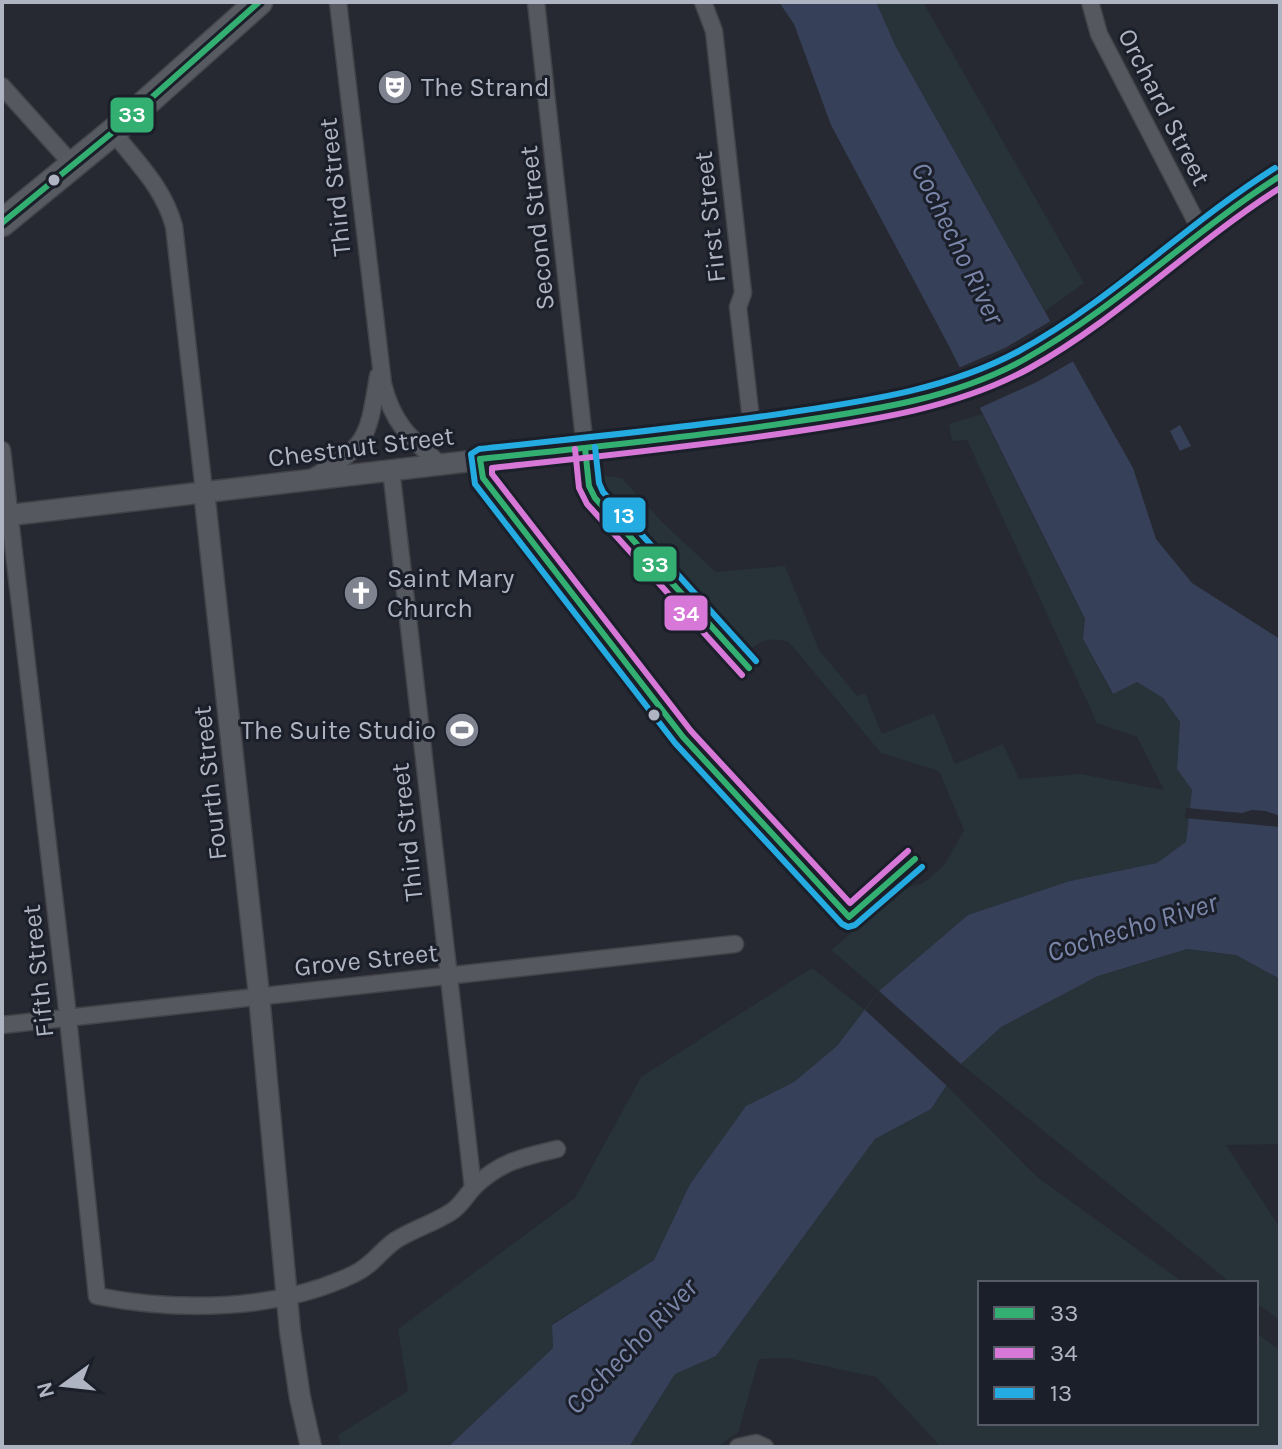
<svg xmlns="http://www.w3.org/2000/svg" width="1282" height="1449" font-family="Karla,sans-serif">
<rect width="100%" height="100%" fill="#262931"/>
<!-- green -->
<g fill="#273338">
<polygon points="876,2 923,2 1084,283 1045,311 896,47"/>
<path d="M982,414l103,206 -2,19 29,55 25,-12 26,16 17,24 -3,47 15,21 -6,53 -29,20 -87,18 -102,34 -89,76 -48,-41 70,-59 24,-9 20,-18 19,-34 -25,-59 -58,-18 -92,-111c-18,-5 -26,-3 -40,8l-133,-154 -14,-4 -2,-17 22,3 42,46 52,48 69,-6 34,84 38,46 8,-3 17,41 52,-21 21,51 48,-20 16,35 61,-5 84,16 -27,-53 -40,-14 -130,-283 -15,1 -3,-17z"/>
<polygon points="1187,949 1236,955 1280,979 1280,1144 1226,1145 1280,1228 1280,1320 1256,1303 1256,1283 1231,1283 961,1064 1001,1027 1098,976"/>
<polygon points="812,968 865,1010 837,1046 794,1082 746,1106 690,1184 654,1260 552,1324 553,1348 448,1447 341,1447 338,1435 408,1391 398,1329 575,1198 641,1077"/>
<polygon points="947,1086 1037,1177 1184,1283 980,1283 980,1423 1256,1423 1256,1333 1280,1350 1280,1447 941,1447 876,1377 787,1358 759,1359 738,1433 717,1447 629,1447 675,1374 716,1356 875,1139 931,1109"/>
</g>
<!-- water -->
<g fill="#374059">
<polygon points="779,2 876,2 896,47 1133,468 1156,539 1192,583 1280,639 1280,979 1236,955 1187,949 1098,976 1001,1027 961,1064 931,1109 875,1139 716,1356 675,1374 629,1447 448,1447 553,1348 552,1325 654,1260 690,1184 746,1106 794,1082 837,1046 879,991 968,915 1070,881 1157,863 1186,842 1192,790 1177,769 1180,722 1163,698 1137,682 1113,694 1083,639 1085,619 949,346 831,125 794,24"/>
<polygon points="1180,425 1191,446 1180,451 1170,431"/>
</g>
<!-- pier -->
<g fill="#262931">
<polygon points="1054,319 1077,359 1037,382 975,410 956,369 1005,348"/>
<polygon points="1186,808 1242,813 1252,810 1266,811 1280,816 1280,827 1185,818"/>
<polygon points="879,991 961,1064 947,1086 865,1010"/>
</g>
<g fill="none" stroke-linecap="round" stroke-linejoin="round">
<!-- minor casing -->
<g stroke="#42444a" stroke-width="19">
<g id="minor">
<path d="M338,2l45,382c10,40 27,54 57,80"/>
<polyline points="536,2 585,448"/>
<polyline points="703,2 714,31 743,293 738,307 752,428"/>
<polyline points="1090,2 1099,34 1201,231"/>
<polyline points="2,86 73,165"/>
<path d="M113,132c25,32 50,55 61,94l30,265"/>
<path d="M2,450l64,549 31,297c82,16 180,15 257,-22 18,-8 27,-24 42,-34 18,-11 38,-17 55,-28 11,-7 15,-17 24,-26 26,-25 49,-29 82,-37"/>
<polyline points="391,469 473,1188"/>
<path d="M313,477c56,-31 55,-41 65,-101"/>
<polyline points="2,1025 735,944"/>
<polyline points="738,1447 756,1443 765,1447"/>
</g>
</g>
<!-- tertiary casing -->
<g stroke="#42444a" stroke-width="23">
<g id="tertiary">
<polyline points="204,491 259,995 290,1331 300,1398 311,1447"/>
<polyline points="2,516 752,428 903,404 952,392 1001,371 1047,345 1221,214 1280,176"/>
</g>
</g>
<!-- primary casing -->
<g stroke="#43464e" stroke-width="29">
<polyline id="primary" points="2,223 113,132 259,2"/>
</g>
<!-- minor -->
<use href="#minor" stroke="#56585f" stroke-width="16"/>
<!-- tertiary -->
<use href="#tertiary" stroke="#56585f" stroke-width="20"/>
<!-- primary -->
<use href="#primary" stroke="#585a61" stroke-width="26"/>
<!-- bus-1 casing -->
<g stroke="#1b1f2a" stroke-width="12">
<g id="bus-1">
<polyline points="2,223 113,132 259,2"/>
<polyline points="585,448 589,486 595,498 749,668"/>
<path d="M480,459c102,-11 205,-21 306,-36 81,-12 166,-23 239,-64 91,-51 167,-127 255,-183"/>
<polyline points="480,459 483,478 683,737 849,917 915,859"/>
</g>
</g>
<!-- bus-2 casing -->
<g stroke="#1b1f2a" stroke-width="12">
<g id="bus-2">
<polyline points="575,449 579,488 587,504 742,675"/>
<path d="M908,851l-58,52 -159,-172 -199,-257v-6c100,-11 200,-21 300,-36 81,-12 165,-24 238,-64 90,-50 163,-125 250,-180"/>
</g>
</g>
<!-- bus-3 casing -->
<g stroke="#1b1f2a" stroke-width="12">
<g id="bus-3">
<polyline points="595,447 599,483 603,492 756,661"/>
<path d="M922,867l-67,58 -7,2 -6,-3 -167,-181 -200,-259 -4,-30 8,-5c102,-11 205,-21 307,-36 79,-12 161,-23 233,-62 92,-50 167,-127 256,-183"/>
</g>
</g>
<!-- bus-1 -->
<use href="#bus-1" stroke="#33af72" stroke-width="6"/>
<!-- bus-2 -->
<use href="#bus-2" stroke="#d778d9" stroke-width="6"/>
<!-- bus-3 -->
<use href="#bus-3" stroke="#24abe2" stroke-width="6"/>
</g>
<!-- icons -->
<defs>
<g id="theatre-disc" transform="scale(1.8)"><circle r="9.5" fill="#7f838f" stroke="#1b1f2a"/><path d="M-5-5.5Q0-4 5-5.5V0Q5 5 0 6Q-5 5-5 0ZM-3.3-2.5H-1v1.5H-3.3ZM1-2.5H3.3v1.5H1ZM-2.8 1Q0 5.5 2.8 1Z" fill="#fff"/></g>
<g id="church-disc" transform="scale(1.8)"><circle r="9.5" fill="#7f838f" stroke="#1b1f2a"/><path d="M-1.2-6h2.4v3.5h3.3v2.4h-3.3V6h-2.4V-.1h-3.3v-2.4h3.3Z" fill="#fff"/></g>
<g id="stadium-disc" transform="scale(1.8)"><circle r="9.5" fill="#7f838f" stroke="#1b1f2a"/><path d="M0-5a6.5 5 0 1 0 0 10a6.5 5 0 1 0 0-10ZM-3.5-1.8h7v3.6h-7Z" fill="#fff"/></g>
</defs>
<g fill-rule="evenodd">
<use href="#theatre-disc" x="395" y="87"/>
<use href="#church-disc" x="361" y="593"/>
<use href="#stadium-disc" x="462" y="730"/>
</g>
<!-- markers -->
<g fill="#afb4c2" stroke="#1b1f2a" stroke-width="3">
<circle cx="54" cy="180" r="7"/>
<circle cx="654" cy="715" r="7"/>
</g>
<g text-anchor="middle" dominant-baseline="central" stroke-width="6" stroke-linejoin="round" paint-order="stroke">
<!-- poi labels -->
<g font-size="26" fill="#afb4c2" stroke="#1b1f2a" text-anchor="start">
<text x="421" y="87">The Strand</text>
<text x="387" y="578">Saint Mary<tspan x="387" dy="30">Church</tspan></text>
<text x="436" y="730" text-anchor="end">The Suite Studio</text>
</g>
<!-- street labels -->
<g font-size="26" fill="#afb4c2" stroke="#1b1f2a">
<text transform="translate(1164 107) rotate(63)">Orchard Street</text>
<text transform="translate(335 187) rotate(-96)">Third Street</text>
<text transform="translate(710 217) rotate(-96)">First Street</text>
<text transform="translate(537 228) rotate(-96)">Second Street</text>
<text transform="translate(361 447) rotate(-7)">Chestnut Street</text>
<text transform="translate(210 783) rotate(-96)">Fourth Street</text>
<text transform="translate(407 832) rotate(-96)">Third Street</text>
<text transform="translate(366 960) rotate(-6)">Grove Street</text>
<text transform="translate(38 971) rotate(-96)">Fifth Street</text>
</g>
<!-- water labels -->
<g font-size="28" font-style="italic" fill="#7a86a9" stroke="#1b1f2a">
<text transform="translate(958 243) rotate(64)">Cochecho River</text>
<text transform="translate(1132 927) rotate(-17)">Cochecho River</text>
<text transform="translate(631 1346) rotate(-46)">Cochecho River</text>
</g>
</g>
<g stroke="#1b1f2a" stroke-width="3">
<rect x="109" y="96" width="46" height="38" rx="8" fill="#33af72"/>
<rect x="601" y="496" width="46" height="38" rx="8" fill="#24abe2"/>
<rect x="632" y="545" width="46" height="38" rx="8" fill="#33af72"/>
<rect x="663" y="594" width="46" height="38" rx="8" fill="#d778d9"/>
</g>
<g font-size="22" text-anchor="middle" font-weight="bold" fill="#fff">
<text x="132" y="122">33</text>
<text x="624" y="523">13</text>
<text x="655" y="572">33</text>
<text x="686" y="621">34</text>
</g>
<!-- border -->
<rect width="1282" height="1449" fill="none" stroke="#afb4c2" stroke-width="8"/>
<!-- legend -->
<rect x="978" y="1281" width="280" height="144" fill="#1b1f2a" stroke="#565b67" stroke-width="2"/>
<rect x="994" y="1307" width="40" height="12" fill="#33af72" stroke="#565b67" stroke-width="2"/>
<text x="1050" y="1321" font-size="24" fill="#afb4c2">33</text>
<rect x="994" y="1347" width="40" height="12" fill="#d778d9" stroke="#565b67" stroke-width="2"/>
<text x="1050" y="1361" font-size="24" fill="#afb4c2">34</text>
<rect x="994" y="1387" width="40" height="12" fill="#24abe2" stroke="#565b67" stroke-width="2"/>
<text x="1050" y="1401" font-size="24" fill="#afb4c2">13</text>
<!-- north arrow -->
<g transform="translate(64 1385) rotate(255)" stroke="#1b1f2a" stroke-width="6" paint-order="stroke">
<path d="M0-6L14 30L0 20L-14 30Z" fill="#afb4c2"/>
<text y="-12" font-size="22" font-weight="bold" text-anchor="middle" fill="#afb4c2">N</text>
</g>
</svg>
